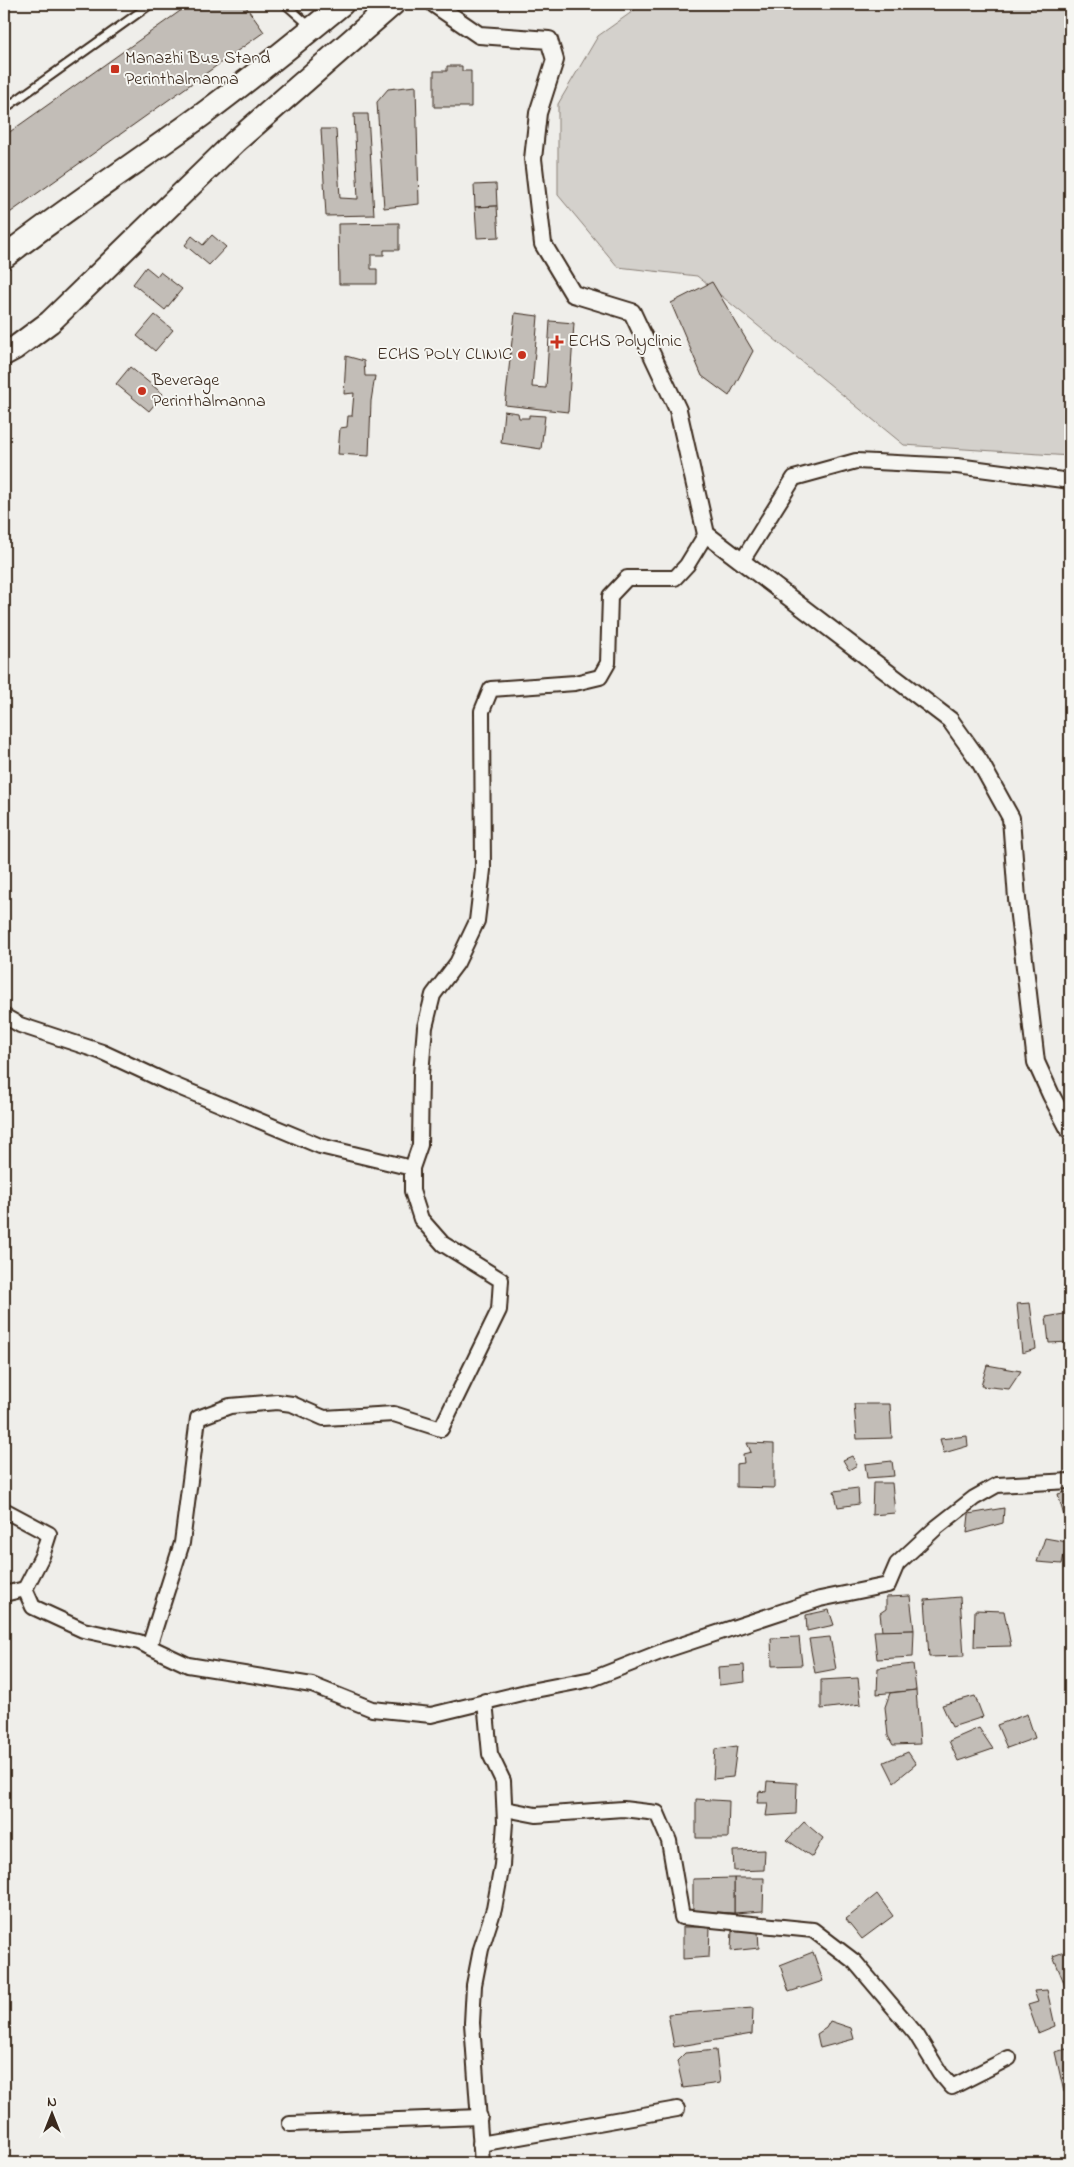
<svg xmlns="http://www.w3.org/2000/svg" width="1074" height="2167" font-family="'Indie Flower',sans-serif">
<rect width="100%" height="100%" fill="#efeeea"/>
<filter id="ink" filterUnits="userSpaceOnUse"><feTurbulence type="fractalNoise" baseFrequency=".02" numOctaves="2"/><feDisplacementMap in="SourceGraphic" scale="10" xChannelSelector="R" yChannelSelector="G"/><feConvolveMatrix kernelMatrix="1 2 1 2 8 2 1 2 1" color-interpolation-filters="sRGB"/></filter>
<g filter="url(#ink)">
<!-- green -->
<polygon fill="#d4d1cc" stroke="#887e75" points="643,4 1070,4 1070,456 904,445 697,276 618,267 558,195 558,104 598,36"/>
<!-- building -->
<g fill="#c2bdb7" stroke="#3b2a1e">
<polygon points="190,4 244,4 264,32 4,217 4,136"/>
<polygon points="447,66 462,66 462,71 471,71 471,107 434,107 434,71 447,71"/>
<polygon points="416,86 419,204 384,208 377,102 388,89"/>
<polygon points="354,114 368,114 374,215 326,216 321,129 336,129 340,198 358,199"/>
<polygon points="496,184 497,206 475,207 474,185"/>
<polygon points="497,206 499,237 477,238 475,207"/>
<polygon points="399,223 399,250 384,250 384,255 371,255 371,269 377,269 377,284 339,284 338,224"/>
<polygon points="212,235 226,247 209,265 185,245 192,236 203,245"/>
<polygon points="146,267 157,276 160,272 182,289 165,310 133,284"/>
<polygon points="712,282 753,351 729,396 702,376 671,303"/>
<polygon points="515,313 538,316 532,387 546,388 550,321 574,323 568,412 505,405"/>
<polygon points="155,315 173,330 155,351 137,336"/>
<polygon points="346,356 364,361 365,376 375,376 371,401 369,456 338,454 340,428 347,427 348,416 352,416 354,393 344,394"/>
<polygon points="130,367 163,394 149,411 116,384"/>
<polygon points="504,411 518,413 519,418 529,418 529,415 545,416 541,449 501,443"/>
<polygon points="1030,1303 1036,1349 1022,1353 1017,1304"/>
<polygon points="1070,1313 1070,1342 1049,1343 1046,1317"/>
<polygon points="987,1365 1021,1371 1009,1389 981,1386"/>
<polygon points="854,1404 890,1404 892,1438 857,1439"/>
<polygon points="967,1436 968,1446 944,1453 940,1439"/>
<polygon points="747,1443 774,1444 774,1488 736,1487 736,1464 744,1463 743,1454 751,1452"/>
<polygon points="852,1456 857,1465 849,1470 843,1460"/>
<polygon points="892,1461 894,1476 867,1478 865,1464"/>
<polygon points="873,1483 892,1483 895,1513 872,1515"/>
<polygon points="858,1488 859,1504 838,1507 834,1491"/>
<polygon points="1070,1491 1070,1526 1067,1527 1058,1494"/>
<polygon points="1004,1508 1003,1523 967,1533 969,1514"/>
<polygon points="1045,1538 1067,1542 1062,1564 1037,1562"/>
<polygon points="910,1596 914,1630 882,1631 880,1613 886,1609 886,1597"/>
<polygon points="960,1597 964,1656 929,1657 925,1600"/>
<polygon points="829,1610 834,1625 807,1631 806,1615"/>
<polygon points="975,1610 1004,1611 1011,1646 974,1647"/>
<polygon points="914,1630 913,1657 877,1659 874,1631"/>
<polygon points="799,1637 802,1665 772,1666 771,1638"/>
<polygon points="830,1637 836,1669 815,1673 809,1639"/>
<polygon points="913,1664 916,1690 877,1694 878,1668"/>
<polygon points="744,1665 745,1682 719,1685 718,1667"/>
<polygon points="858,1678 861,1704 821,1709 821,1680"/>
<polygon points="916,1690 920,1744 893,1745 888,1736 885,1707 890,1693"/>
<polygon points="975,1696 983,1717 952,1727 942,1705"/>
<polygon points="1027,1714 1035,1738 1007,1748 997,1725"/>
<polygon points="979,1728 993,1749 958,1761 949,1741"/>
<polygon points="737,1746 733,1777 713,1779 715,1749"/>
<polygon points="908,1752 916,1764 894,1782 884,1762"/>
<polygon points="767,1781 797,1783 796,1814 766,1816 768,1803 757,1803 759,1791 766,1792"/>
<polygon points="696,1799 729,1801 728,1838 696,1838"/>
<polygon points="804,1822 823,1838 812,1857 787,1840"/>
<polygon points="765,1850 764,1870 734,1871 733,1851"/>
<polygon points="734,1878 764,1878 763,1911 734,1913"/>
<polygon points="734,1878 734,1913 693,1911 693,1879"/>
<polygon points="877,1894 893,1916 862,1939 846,1919"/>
<polygon points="683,1927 710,1927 709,1957 683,1959"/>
<polygon points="732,1930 758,1931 759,1948 731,1951"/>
<polygon points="1070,1950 1070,1977 1063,1980 1053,1956"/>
<polygon points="813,1952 823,1981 789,1992 780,1965"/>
<polygon points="1070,1979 1070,2007 1063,1980"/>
<polygon points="1047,1990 1055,2026 1038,2033 1028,2005 1038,2002 1034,1991"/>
<polygon points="753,2008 752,2034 674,2047 668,2014"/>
<polygon points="830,2021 851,2028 854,2039 820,2048 817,2034 826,2028"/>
<polygon points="1070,2048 1070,2091 1064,2092 1055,2052"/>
<polygon points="716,2050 720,2083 683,2088 677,2061 685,2053"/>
</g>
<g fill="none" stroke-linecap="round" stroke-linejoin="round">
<!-- service casing -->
<g stroke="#3b2a1e" stroke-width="11">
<g id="service">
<polyline points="285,4 311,27"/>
<polyline points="4,109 151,4"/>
</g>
</g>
<!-- minor casing -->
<g stroke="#3b2a1e" stroke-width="18">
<g id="minor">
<polyline points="742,561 794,478 856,461 957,466 1070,481"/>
<polyline points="4,1016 20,1025 102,1052 169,1083 320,1146 412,1168"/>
<polyline points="4,1510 49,1534 42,1556 25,1589 33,1607 83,1630 139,1642 188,1665 312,1685 372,1709 431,1715 530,1691 592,1679 663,1651 820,1599 888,1585 897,1564 937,1527 974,1498 997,1485 1070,1481"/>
<polyline points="4,1594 25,1589"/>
<polyline points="149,1647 182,1543 198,1418 230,1406 277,1402 292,1404 324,1418 394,1414 441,1429 499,1310 501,1280 443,1244 421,1219 412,1191 412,1168 420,1145 421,1074 425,1027 433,995 457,963 477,921 483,870 482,711 491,689 575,683 600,677 608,663 610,596 627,578 675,578 687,565 706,534"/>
<polyline points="505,1809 536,1815 623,1809 657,1813 669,1841 682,1917 813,1930 855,1962 916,2034 940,2073 952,2087 1009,2058"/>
<polyline points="290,2124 480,2117"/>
<polyline points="480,2144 677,2109"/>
<polyline points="482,2163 472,2023 474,1985 481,1949 494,1909 502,1865 505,1822 503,1781 490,1754 485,1701"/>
</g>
</g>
<!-- tertiary casing -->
<g stroke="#3b2a1e" stroke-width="20">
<polyline id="tertiary" points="434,4 479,35 549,40 555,60 538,113 533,159 543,244 573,294 632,312 678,410 706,534 950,720 980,762 1011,818 1017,899 1036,1062 1051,1095 1070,1131"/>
</g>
<!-- trunk casing -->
<g stroke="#3b2a1e" stroke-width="26">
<g id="trunk">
<path d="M4,257c64,-50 132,-94 198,-142 48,-36 94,-73 140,-111"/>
<polyline points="4,354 15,348 50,322 235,142 393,4"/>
</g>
</g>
<!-- service -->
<use href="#service" stroke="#f6f6f2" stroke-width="7"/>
<!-- minor -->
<use href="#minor" stroke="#f6f6f2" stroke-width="14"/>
<!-- tertiary -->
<use href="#tertiary" stroke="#f6f6f2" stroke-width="16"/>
<!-- trunk -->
<use href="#trunk" stroke="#f6f6f2" stroke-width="22"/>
</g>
</g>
<!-- markers -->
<g fill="#c8321e" stroke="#f6f6f2" stroke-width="2">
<rect x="110" y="64" width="10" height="10" rx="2.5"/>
<path d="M554.5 334.5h5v5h5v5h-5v5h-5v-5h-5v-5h5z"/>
<circle cx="522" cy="355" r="5"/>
<circle cx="142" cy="391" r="5"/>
</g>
<g text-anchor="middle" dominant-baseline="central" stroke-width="4" stroke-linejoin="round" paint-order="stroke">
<!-- poi labels -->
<g font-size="18" fill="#3b2a1e" stroke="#f6f6f2" text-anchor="start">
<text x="125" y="59">Manazhi Bus Stand<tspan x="125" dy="21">Perinthalmanna</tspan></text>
<text x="568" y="342">ECHS Polyclinic</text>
<text x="512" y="355" text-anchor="end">ECHS POLY CLINIC</text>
<text x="152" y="381">Beverage<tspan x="152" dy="21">Perinthalmanna</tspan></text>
</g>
</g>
<!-- margin -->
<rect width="1074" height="2167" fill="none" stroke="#f6f6f2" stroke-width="20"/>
<rect x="10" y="10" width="1054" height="2147" fill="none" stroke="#3b2a1e" stroke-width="2" filter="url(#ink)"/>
<!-- north arrow -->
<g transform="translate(52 2114)" stroke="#f6f6f2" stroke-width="4" paint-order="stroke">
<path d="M0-4L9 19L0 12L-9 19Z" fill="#3b2a1e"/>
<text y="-8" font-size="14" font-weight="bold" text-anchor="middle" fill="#3b2a1e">N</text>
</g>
</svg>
